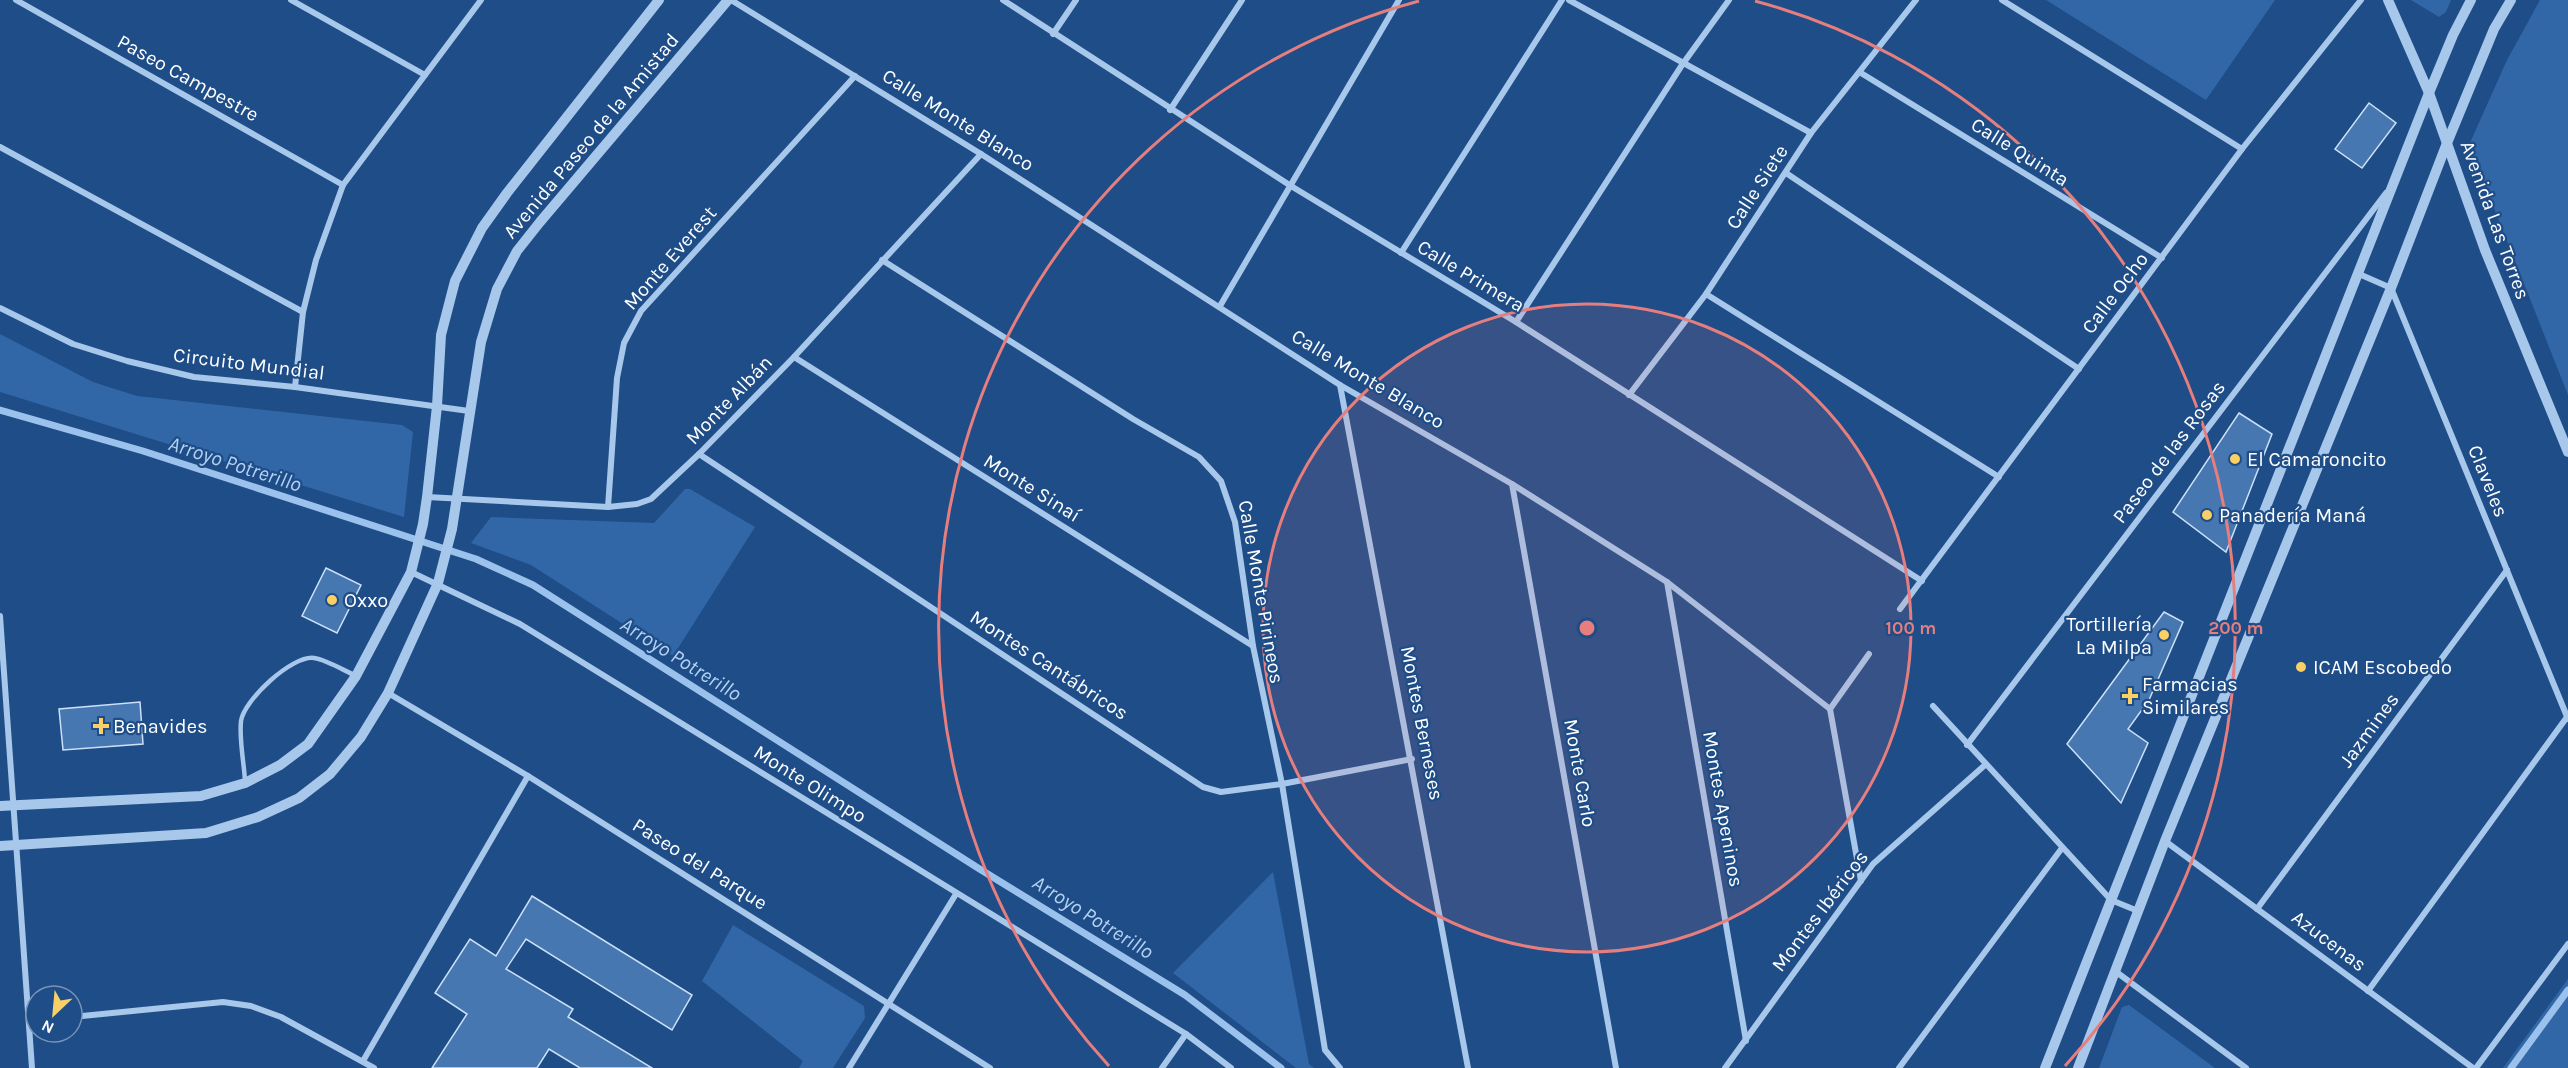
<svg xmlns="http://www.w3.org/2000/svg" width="2568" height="1068" font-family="Karla,sans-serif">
<rect width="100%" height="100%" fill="#1e4d88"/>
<!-- green -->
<g fill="#3167a6">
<polygon points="2046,0 2275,0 2206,100"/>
<polygon points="2411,0 2451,0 2446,12 2439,17"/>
<polygon points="2540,0 2568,0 2568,395 2469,145 2507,60"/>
<polygon points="0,334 93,382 137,396 402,425 413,432 404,517 0,392"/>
<polygon points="685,489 690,489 755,527 673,656 531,565 471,543 491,517 654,523"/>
<polygon points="1273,872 1309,1064 1314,1068 1296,1068 1173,973"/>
<polygon points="733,925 864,1006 865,1018 833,1068 799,1068 803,1061 702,981"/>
<polygon points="2568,979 2568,1068 2503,1068"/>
<polygon points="2129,1005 2215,1068 2099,1068 2122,1007"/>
</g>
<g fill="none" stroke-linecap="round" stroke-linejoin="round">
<!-- stream -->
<g stroke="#9bc2ed" stroke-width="7">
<polyline points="0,410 143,451 476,559 533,585 978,868 1185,995 1281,1068"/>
<polyline points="2511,1068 2568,990"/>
</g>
</g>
<!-- building -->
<g fill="#4677b1" stroke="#cce1f8" stroke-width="1.5">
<polygon points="2369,103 2396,123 2362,168 2335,149"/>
<polygon points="2239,413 2272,434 2226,552 2173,512"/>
<polygon points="326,568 361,585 337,633 302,616"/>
<polygon points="2164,612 2183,622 2149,700 2128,729 2148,743 2121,803 2067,744"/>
<polygon points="140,702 143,744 63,750 59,709"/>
<polygon points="532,896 692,995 672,1030 526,939 506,969 573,1009 568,1017 652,1068 580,1068 549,1049 537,1068 432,1068 467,1014 435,993 470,939 496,956"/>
</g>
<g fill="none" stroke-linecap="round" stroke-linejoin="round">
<!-- service -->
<path stroke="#a7c7eb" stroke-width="4.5" d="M245,781c-1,-19 -6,-41 -4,-60 3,-21 51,-66 73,-63 13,2 29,12 42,18"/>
<!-- minor -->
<g stroke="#a7c7eb" stroke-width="6">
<polyline points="16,0 343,185"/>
<polyline points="291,0 425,75"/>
<polyline points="731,0 981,154 1340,385 1512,484 1667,582 1830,709 1861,881"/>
<polyline points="1003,0 1291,186 1516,322 1922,581"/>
<polyline points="1569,0 1811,133"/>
<polyline points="2002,0 2242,149"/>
<polyline points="1053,34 1076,0"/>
<polyline points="1861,73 2162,258"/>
<polyline points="1170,110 1242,0"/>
<polyline points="0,147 303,312"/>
<polyline points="1786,173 2079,369"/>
<polyline points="1401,253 1562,0"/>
<polyline points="882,260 1133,419 1199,457 1221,481 1235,522 1253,646 1282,784 1325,1050 1340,1068"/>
<polyline points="2359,274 2391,288 2568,719"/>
<polyline points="1706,294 1999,477"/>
<polyline points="1220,306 1399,0"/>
<polyline points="0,308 73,344 127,361 194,377 295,387 469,411"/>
<polyline points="1516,322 1682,65 1729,0"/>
<polyline points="794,357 1253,646"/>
<polyline points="1340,385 1468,1068"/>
<polyline points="295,387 303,312 316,260 343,185 481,0"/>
<polyline points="1629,395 1706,294 1811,133 1916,0"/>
<polyline points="699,454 1203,787 1221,792 1282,784 1412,759"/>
<polyline points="1512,484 1616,1068"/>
<polyline points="427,497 608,507 637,504 651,499 699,454 794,357 981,154"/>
<polyline points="608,507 617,378 624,343 641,311 855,76"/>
<polyline points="411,572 520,624 1186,1034 1231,1068"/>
<polyline points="1667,582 1746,1041"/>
<polyline points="1900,609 2242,149 2361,0"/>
<polyline points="0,616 32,1068"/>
<polyline points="388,693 528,776 990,1068"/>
<polyline points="1933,706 2111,900 2138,911"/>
<polyline points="1830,709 1869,654"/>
<polyline points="1967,745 2386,193"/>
<polyline points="2165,841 2473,1068"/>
<polyline points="2257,909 2507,570"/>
<polyline points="2115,971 2246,1068"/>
<polyline points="2368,991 2567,717"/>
<polyline points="72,1017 223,1002 251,1006 281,1017 374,1068"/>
<polyline points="363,1061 528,776"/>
<polyline points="849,1068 956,894"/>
<polyline points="1162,1068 1186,1034"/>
<polyline points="1725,1068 1873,864 1985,765"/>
<polyline points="1899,1068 2062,848"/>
<polyline points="2476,1068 2568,944"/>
</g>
<!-- tertiary -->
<g stroke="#a7c7eb" stroke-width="10">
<polyline points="2388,0 2429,93 2485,250 2568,452"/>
<polyline points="0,806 201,796 245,783 280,765 308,744 356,676 411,572 423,524 427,497 437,406 441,335 455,281 482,228 507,193 659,0"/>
<polyline points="0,846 206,833 258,817 299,798 330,774 361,737 388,693 438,583 452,529 481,342 497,289 517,251 540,222 728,0"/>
<polyline points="2045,1068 2429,93 2453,35 2471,0"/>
<polyline points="2078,1068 2165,841 2391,288 2447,143 2494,29 2511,0"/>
</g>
</g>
<!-- distance rings -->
<circle cx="1587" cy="628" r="324" fill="#e67e7e" fill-opacity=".12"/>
<g fill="none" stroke="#e67e7e" stroke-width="3">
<circle cx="1587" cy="628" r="324"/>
<path d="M1109 1066A649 649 0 0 1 1419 1M1755 1A649 649 0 0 1 2065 1066"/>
</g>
<!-- markers -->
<g fill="#facf66" stroke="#1e4d88" stroke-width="2">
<circle cx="2235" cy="459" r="6"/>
<circle cx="2207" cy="515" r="6"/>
<circle cx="332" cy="600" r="6"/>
<circle cx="2164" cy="635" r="6"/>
<circle cx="2301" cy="667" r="6"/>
<path d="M2127 687h6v6h6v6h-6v6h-6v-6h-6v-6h6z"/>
<path d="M98 717h6v6h6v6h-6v6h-6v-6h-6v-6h6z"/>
</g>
<g text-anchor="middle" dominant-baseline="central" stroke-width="4.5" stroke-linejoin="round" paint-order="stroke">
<!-- street labels -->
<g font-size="20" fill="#fff" stroke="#1e4d88">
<text transform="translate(188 78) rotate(29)">Paseo Campestre</text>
<text transform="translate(958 120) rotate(32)">Calle Monte Blanco</text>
<text transform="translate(591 136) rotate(-50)">Avenida Paseo de la Amistad</text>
<text transform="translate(2020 152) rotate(32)">Calle Quinta</text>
<text transform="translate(1757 187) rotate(-57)">Calle Siete</text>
<text transform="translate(2495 220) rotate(70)">Avenida Las Torres</text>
<text transform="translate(670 258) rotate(-49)">Monte Everest</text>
<text transform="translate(1471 276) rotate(31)">Calle Primera</text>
<text transform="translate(2115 293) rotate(-53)">Calle Ocho</text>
<text transform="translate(249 364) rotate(7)">Circuito Mundial</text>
<text transform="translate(1368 379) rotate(31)">Calle Monte Blanco</text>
<text transform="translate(729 400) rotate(-46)">Monte Albán</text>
<text transform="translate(2169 452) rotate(-53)">Paseo de las Rosas</text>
<text transform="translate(2488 481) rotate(68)">Claveles</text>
<text transform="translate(1032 488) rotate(32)">Monte Sinaí</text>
<text transform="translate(1261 592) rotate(80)">Calle Monte Pirineos</text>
<text transform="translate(1049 665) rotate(33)">Montes Cantábricos</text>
<text transform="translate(1422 723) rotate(79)">Montes Berneses</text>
<text transform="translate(2369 730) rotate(-54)">Jazmines</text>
<text transform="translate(1580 773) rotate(80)">Monte Carlo</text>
<text transform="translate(810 784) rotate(32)">Monte Olimpo</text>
<text transform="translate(1723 809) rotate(80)">Montes Apeninos</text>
<text transform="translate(700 864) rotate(32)">Paseo del Parque</text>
<text transform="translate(1820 911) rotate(-53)">Montes Ibéricos</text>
<text transform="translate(2329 941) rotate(37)">Azucenas</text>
</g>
<!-- poi labels -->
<g font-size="20" fill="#fff" stroke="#1e4d88" text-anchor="start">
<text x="2247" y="459">El Camaroncito</text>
<text x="2219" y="515">Panadería Maná</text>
<text x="344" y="600">Oxxo</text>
<text x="2152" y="624" text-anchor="end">Tortillería<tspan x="2152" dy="23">La Milpa</tspan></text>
<text x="2313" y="667">ICAM Escobedo</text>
<text x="2142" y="684">Farmacias<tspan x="2142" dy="23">Similares</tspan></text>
<text x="113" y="726">Benavides</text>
</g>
<!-- water labels -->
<g font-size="21" font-style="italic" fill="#b3d1f3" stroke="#1e4d88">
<text transform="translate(235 464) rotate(18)">Arroyo Potrerillo</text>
<text transform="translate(681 659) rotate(32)">Arroyo Potrerillo</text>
<text transform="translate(1093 917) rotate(32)">Arroyo Potrerillo</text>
</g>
</g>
<circle cx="1587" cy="628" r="9" fill="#e67e7e" stroke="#1e4d88" stroke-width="3"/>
<g font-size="18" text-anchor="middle" font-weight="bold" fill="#e67e7e" stroke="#1e4d88" stroke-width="4.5" stroke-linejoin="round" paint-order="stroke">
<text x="1911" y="634">100 m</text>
<text x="2236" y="634">200 m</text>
</g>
<!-- north arrow -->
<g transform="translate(54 1014) rotate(206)"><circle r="28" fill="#1e4d88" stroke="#7894b8" stroke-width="1.5"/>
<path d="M0-4.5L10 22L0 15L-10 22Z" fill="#facf66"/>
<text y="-9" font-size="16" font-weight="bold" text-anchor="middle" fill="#ffffff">N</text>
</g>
</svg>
